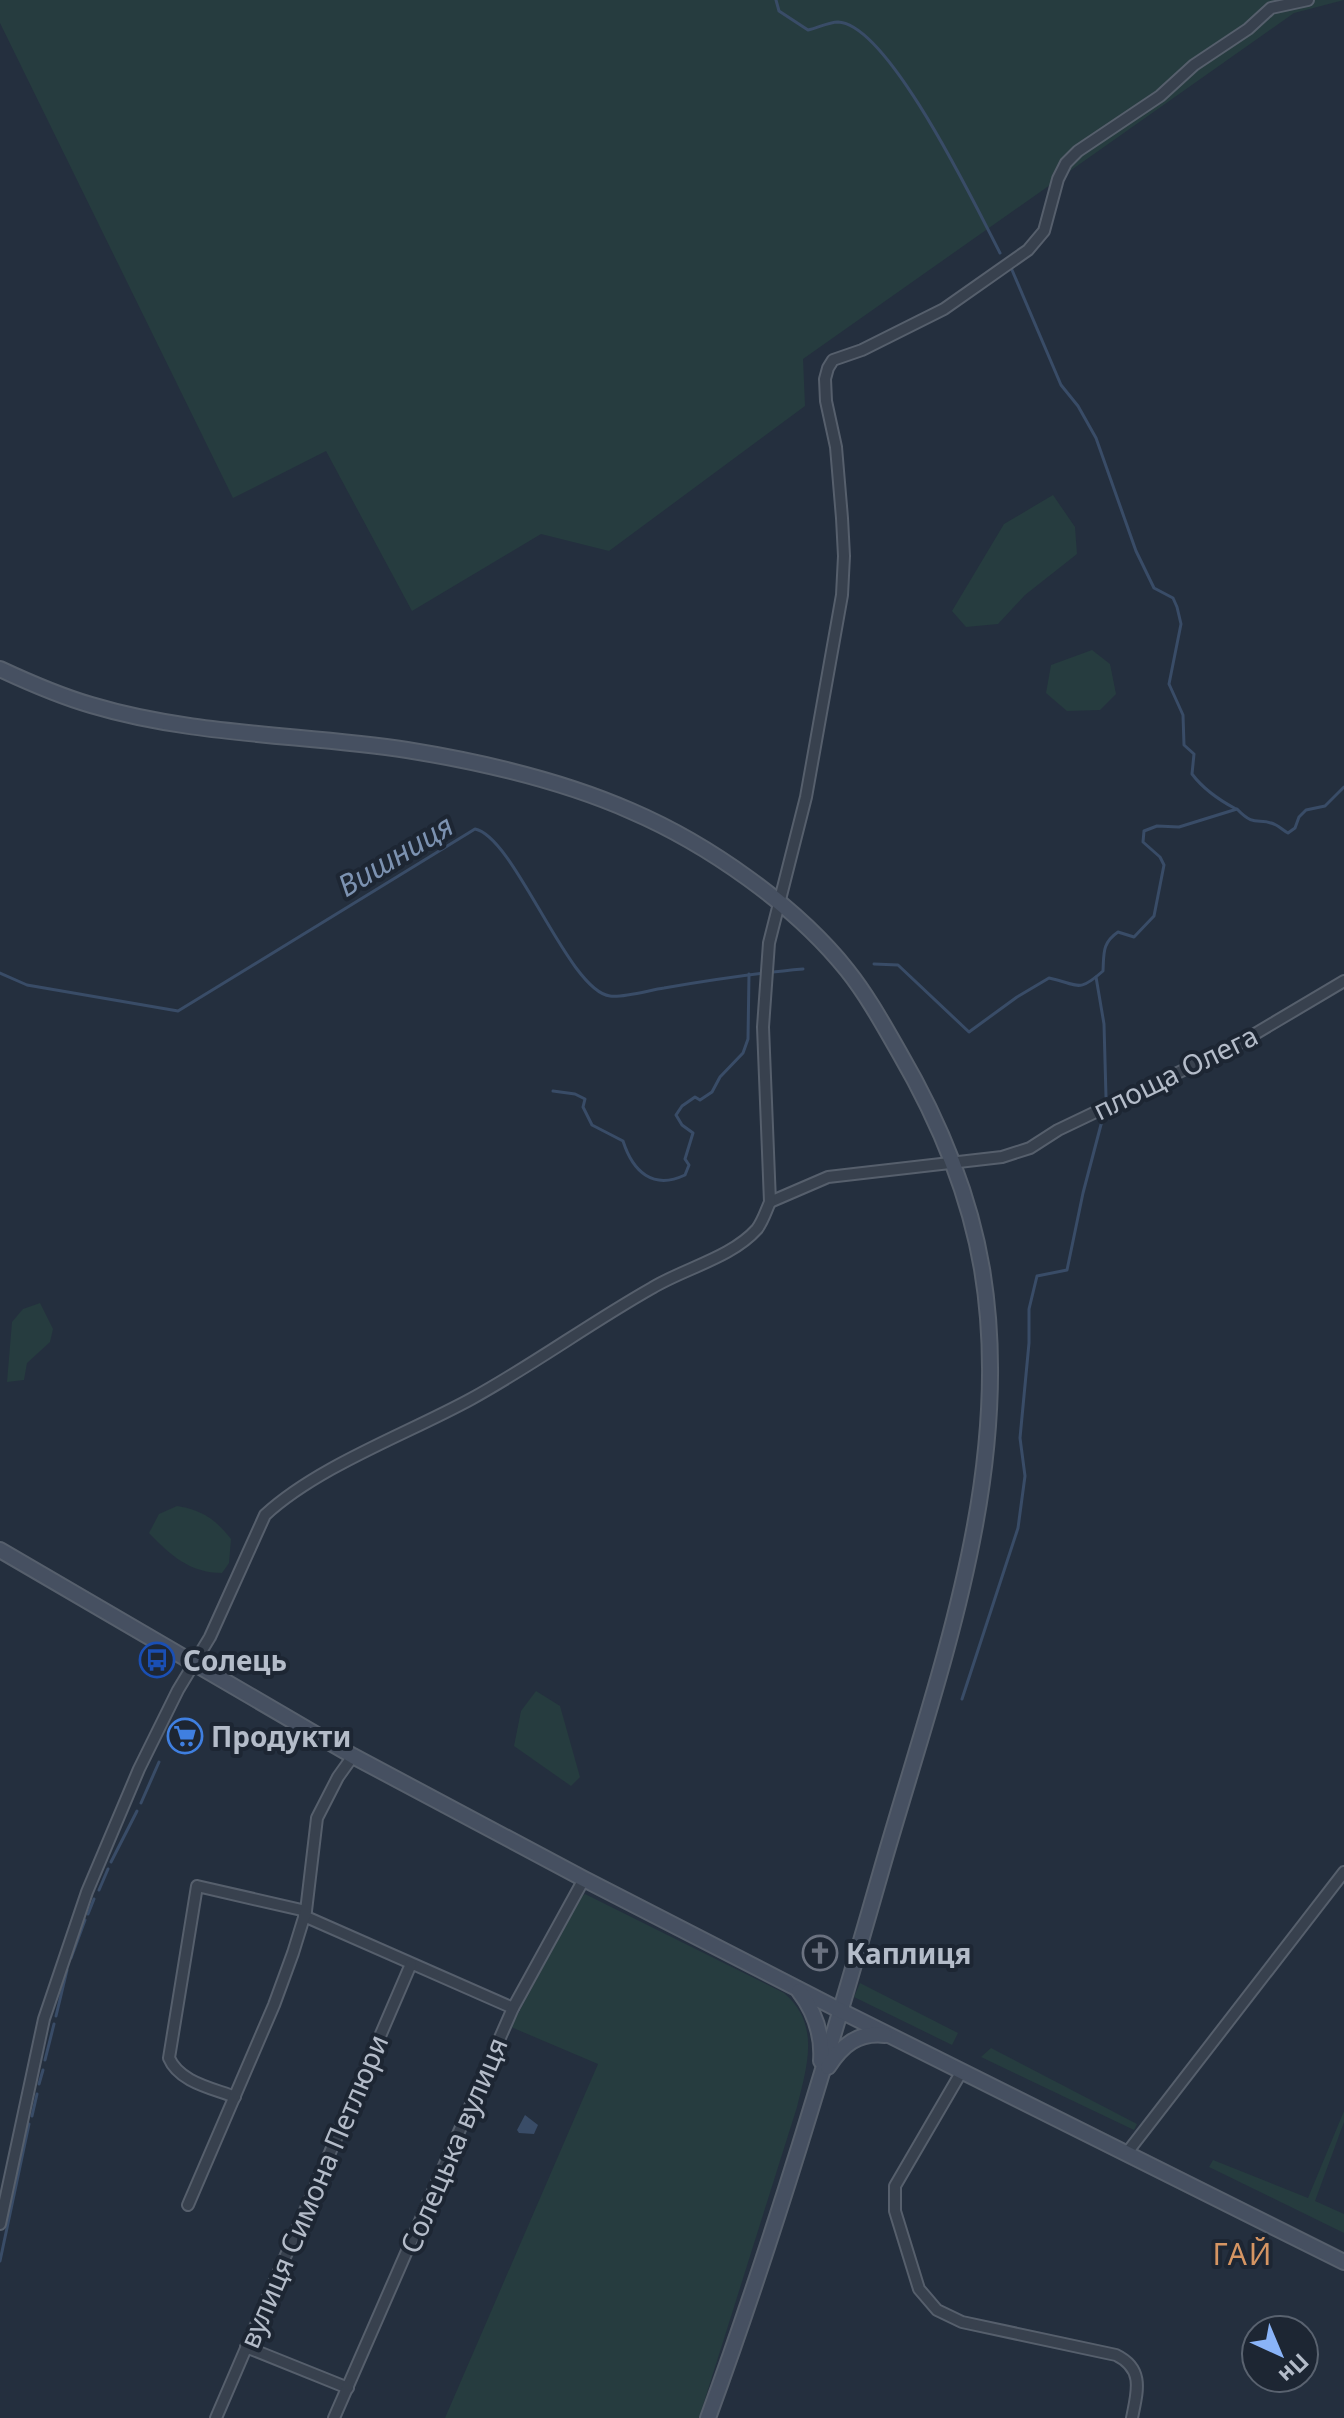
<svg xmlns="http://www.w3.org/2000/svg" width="1344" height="2418" font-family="'Noto Sans',sans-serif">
<rect width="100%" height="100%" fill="#242f3e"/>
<!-- green -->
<g fill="#263c3f">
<polygon points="0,0 1344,0 1294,13 803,359 805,406 609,551 541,534 412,611 326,451 233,498 0,23"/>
<polygon points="1053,495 1075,527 1077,554 1025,595 998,624 966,627 952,611 1004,524"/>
<polygon points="1092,650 1110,664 1116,694 1100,710 1067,711 1046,693 1051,665"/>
<polygon points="40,1303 53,1329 50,1342 27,1363 24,1380 7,1382 12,1322 23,1309"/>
<path d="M177,1506c25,4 38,13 54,33l-2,24 -7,10c-32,0 -52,-18 -73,-40l10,-19z"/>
<polygon points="536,1691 560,1706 580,1777 571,1786 514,1746 521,1711"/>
<path d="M585,1894l199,99c37,31 23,73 13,114l-98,311h-254l153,-354 -87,-37 69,-129z"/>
<polygon points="860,1983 958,2033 952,2045 854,1997"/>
<polygon points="991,2048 1137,2124 1134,2130 981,2057"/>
<polygon points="1344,2111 1344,2122 1315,2201 1344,2214 1344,2233 1209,2167 1213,2160 1308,2198"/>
</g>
<!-- water -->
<polygon fill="#394c67" points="525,2115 538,2125 534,2134 519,2133 517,2130"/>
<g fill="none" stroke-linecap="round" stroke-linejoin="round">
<!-- stream -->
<g stroke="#394c67" stroke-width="3">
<path d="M776,0l3,11 29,19c9,-2 21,-8 30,-8 51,2 139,187 162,231"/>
<path d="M1012,270l49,115 17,21 18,32 40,113 18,37 19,10 4,9 4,17 -12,60 14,31 1,30 10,9 -2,20c12,16 27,26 44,35"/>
<path d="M874,964l24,1 71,67 48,-35 32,-19c30,6 28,16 54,-7 1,-18 -1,-28 15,-39l16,5 20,-21 10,-51 -4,-8 -17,-15 1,-11 13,-5 22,1 58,-18c19,20 21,7 39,16 4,2 8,6 12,8l7,-5 4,-11 7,-7 19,-4 19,-19"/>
<path d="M0,973l27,12 151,26 297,-182c40,8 93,162 135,167 13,2 40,-6 54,-8 47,-8 92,-15 139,-19"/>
<polyline points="1096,977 1104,1024 1106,1097"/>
<path d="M553,1091l22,3 10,5 -2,8 9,18 31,16c10,31 30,49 62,34l4,-10 -4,-6 8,-26 -11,-8 -6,-10 6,-9 13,-9 5,3 12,-8 8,-15 23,-24 5,-14 1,-65"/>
<polyline points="962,1699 1018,1528 1025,1476 1020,1438 1029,1343 1029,1309 1037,1276 1067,1270 1083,1193 1103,1117"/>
<polyline points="141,1803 159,1762"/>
<polyline points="111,1862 137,1811"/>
<polyline points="99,1890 108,1869"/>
<polyline points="88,1914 94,1899"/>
<polyline points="71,1958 85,1920"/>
<polyline points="56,2016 67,1970"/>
<polyline points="45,2060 54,2024"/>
<polyline points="39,2084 43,2070"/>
<polyline points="32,2116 37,2094"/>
<polyline points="0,2261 29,2124"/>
</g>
<!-- street casing -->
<g stroke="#565f6c" stroke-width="14">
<g id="street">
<polyline points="770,1202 828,1177 1002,1157 1030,1148 1058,1130 1238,1044 1344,981"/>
<polyline points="304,1916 513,2008"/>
<path d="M962,2071l-67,115v25l24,78 18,21 25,12 154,33c29,14 21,37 16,63"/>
<path d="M235,2097c-23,-9 -56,-15 -66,-39l28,-172 109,25"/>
<polyline points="1126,2154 1344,1872"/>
<polyline points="188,2205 274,2005 293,1953 306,1911 317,1818 338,1777 353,1756"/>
<path d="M0,2224l44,-205 43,-127 52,-123 39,-79 32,-53 55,-122c53,-49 142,-81 206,-116 62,-34 119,-76 181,-111 33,-20 79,-30 105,-59 6,-8 9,-18 13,-27l-7,-175 6,-84 37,-146 36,-202 2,-39 -2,-38 -6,-71 -10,-46 -1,-22 3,-11 5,-8 29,-10 82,-41 84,-59 16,-19 14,-52 8,-16 12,-12 82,-55 34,-31 54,-36 23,-21 37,-8"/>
<polyline points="246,2347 348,2388"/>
<polyline points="216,2418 411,1964"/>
<polyline points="334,2418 513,2008 584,1879"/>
</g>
</g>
<!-- secondary casing -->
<g stroke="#565f6c" stroke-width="18">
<g id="secondary">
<path d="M0,669c30,14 60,27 91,36 103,31 211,29 316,45 74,12 156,31 224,61 77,33 164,94 216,159 20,25 36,54 52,82 39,67 70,140 83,217 34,203 -45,407 -100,599 -53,185 -108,370 -174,550"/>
<polyline points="0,1550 353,1756 584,1879 841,2011 1344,2262"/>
<path d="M799,1991c16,21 24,43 22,70"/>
<path d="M828,2067c14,-22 30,-35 57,-32"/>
</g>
</g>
<!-- street -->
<use href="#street" stroke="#38414e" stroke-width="10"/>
<!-- secondary -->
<use href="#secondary" stroke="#465061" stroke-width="14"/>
</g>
<!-- icons -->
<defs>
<g id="bus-ring" transform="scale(1.8)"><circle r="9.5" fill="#1d2633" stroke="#1a4fb4" stroke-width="1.5"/><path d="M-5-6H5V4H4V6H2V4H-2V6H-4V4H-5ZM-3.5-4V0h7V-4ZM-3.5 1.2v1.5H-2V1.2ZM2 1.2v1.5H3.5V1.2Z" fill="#1a4fb4"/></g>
<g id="supermarket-ring" transform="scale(1.8)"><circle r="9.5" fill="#1d2633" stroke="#3f7fe0" stroke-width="1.5"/><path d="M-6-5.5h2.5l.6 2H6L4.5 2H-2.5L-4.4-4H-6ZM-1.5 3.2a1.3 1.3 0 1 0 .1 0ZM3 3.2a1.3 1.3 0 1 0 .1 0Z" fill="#3f7fe0"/></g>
<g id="church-ring" transform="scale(1.8)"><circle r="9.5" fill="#1d2633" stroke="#6b7280" stroke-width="1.5"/><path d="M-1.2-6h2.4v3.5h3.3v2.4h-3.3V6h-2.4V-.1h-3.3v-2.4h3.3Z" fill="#6b7280"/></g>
</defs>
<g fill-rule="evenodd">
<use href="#bus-ring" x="157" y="1660"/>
<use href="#supermarket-ring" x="185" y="1736"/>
<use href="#church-ring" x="820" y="1953"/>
</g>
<g text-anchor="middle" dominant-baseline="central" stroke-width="8" stroke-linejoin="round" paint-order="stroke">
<!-- street labels -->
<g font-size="28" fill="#b4bcc9" stroke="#1d2633">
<text transform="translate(1175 1072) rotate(-26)">площа Олега</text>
<text transform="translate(453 2145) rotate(-67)">Солецька вулиця</text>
<text transform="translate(313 2191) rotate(-67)">вулиця Симона Петлюри</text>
</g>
<!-- poi labels -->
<g font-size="28" font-weight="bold" fill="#b4bcc9" stroke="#1d2633" text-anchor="start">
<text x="183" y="1660">Солець</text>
<text x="211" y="1736">Продукти</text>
<text x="846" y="1953">Каплиця</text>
</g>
<!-- water labels -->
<g font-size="30" font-style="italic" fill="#7c92b1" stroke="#1d2633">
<text transform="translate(395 855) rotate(-31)">Вишниця</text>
</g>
<!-- neighbourhood labels -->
<g font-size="30" letter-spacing="2" fill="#d59563" stroke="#1d2633">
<text x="1243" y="2253">ГАЙ</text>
</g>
</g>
<!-- north arrow -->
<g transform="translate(1280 2354) rotate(136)"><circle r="38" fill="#1d2633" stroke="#59626f" stroke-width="2"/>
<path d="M0-6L14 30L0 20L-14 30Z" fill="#8ab4f8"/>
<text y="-12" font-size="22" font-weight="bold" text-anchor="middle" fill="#b4bcc9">Пн</text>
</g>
</svg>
